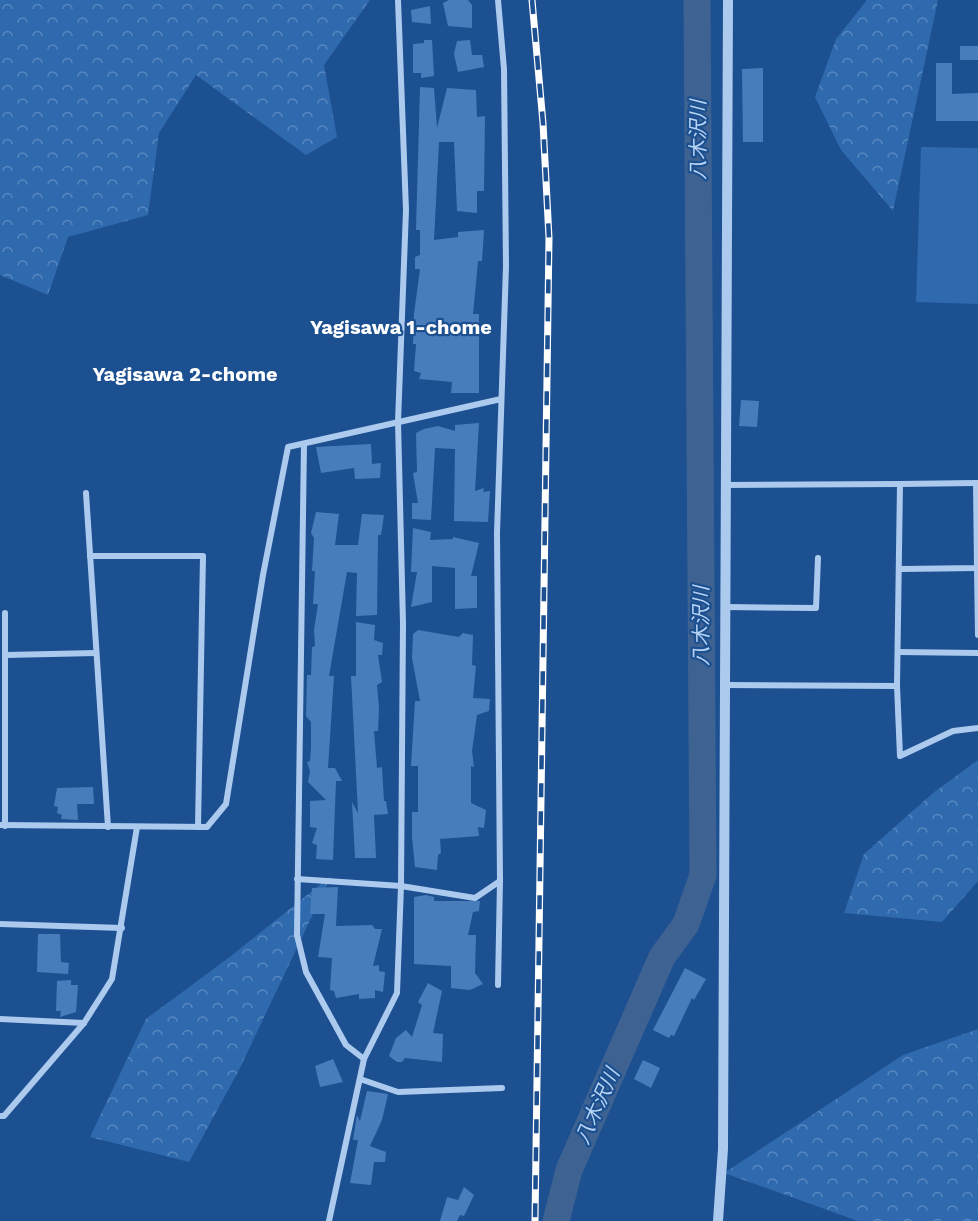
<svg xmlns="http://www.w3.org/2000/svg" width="978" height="1221" font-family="'Work Sans','Noto Sans JP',sans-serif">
<defs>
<pattern id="forest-crowns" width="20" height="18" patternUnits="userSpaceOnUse" patternTransform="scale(1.5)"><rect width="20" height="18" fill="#2f6aaf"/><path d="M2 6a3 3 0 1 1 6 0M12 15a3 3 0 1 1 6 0" fill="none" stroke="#5988bf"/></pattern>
</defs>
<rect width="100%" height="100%" fill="#1c5091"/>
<!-- forest -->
<g fill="url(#forest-crowns)">
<polygon points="0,0 370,0 324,65 337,137 306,155 196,75 159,133 148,215 68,237 48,295 0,275"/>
<polygon points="867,0 938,0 893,211 841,150 815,97 836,39"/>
<polygon points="978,760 978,881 942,922 844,913 864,854 933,793"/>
<polygon points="331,876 239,1070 189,1162 90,1137 146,1019 231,956"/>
<polygon points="978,1029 978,1221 858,1221 724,1173 903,1055"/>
</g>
<!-- pitch -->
<polygon fill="#2f6aaf" points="921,147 978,148 978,304 916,302"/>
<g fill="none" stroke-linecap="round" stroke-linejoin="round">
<!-- river -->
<polyline stroke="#3e6392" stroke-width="27" points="556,1221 569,1170 662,957 686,924 703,875 697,0"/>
</g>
<!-- building -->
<g fill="#497cba">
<polygon points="449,0 468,0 472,5 472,28 448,26 443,3"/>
<polygon points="430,6 431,24 412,22 411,10"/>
<polygon points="424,40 432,40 434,76 421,78 421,73 413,73 413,44 424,43"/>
<polygon points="470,40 472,55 482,55 484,67 458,72 454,54 457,41"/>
<rect x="960" y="46" width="18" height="14"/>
<polygon points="936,63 952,63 952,94 978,93 978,121 936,121"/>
<polygon points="763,68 763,142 743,142 742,69"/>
<polygon points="420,87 434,88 437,128 447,88 476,90 477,117 485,116 484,191 477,191 477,213 457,211 454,142 439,142 434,240 458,237 458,232 484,230 482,261 478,261 473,314 479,314 479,393 451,393 452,382 419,379 421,373 414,371 416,344 413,344 414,314 420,269 415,269 415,257 420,255 420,230 416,230"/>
<polygon points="741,400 759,401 757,427 739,426"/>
<polygon points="479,423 475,491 484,488 483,492 490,491 488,522 454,521 455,449 435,448 431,520 412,519 412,503 418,503 413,473 417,472 416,433 424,429 438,426 455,431 455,425"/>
<polygon points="371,444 372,464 381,463 380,478 355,479 354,468 321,473 316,447"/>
<polygon points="316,512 339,514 335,545 358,545 362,514 384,515 381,535 378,535 377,615 356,616 357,573 347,572 329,676 334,676 328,768 335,768 342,781 336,781 333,860 316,859 317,845 312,843 317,828 310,827 310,801 326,800 308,782 310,771 307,762 310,761 311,748 311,722 306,716 307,675 311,675 312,647 315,646 314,630 318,604 313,604 315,571 312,571 314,538 311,533"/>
<polygon points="413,528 431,532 430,540 453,539 453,537 479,543 471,576 477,576 477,608 455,609 455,568 432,566 432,602 411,607 417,572 411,572"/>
<polygon points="356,622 375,625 374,640 383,643 382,655 378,655 382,682 377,685 379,708 378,731 374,731 377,768 382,767 384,801 386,801 388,814 374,815 376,858 355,858 352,802 358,813 351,676 356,676"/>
<polygon points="418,630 459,637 463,633 473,635 472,665 476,666 473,698 490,699 489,711 477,715 472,751 474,767 471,766 471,803 486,810 484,828 478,827 479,836 440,839 441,853 438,855 437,870 415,867 412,837 412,812 418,812 418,766 411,766 415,701 420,701 412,658 413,634"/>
<polygon points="93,787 94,804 77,804 78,820 61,819 62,815 57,813 58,807 54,806 57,788"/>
<polygon points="338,887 336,926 372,925 375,929 382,929 373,966 379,965 379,971 385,972 383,992 375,990 375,998 359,999 359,994 336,998 334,991 330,990 332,958 318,957 325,914 310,914 312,888"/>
<polygon points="426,895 434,897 434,901 480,901 479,911 473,912 468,935 476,935 475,973 483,984 470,990 451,988 451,966 414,964 414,897"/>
<polygon points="38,934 60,934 61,962 69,963 68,974 37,972"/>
<polygon points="685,968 706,979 694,1000 692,998 674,1036 671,1035 669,1038 653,1030"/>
<polygon points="71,980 71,985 78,985 76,1012 60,1017 61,1011 56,1011 57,981"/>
<polygon points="428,983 442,991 433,1033 443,1034 442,1062 405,1058 402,1062 397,1062 389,1056 396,1038 406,1030 412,1037 422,1005 418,1002"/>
<polygon points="333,1059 343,1082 320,1087 315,1066"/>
<polygon points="643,1060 660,1068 651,1088 634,1079"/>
<polygon points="367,1091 388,1094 382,1120 370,1146 386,1152 385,1162 374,1162 371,1185 350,1183 358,1140 353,1140 356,1121 357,1115 360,1121"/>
<polygon points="464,1187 474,1195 464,1216 460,1215 457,1221 440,1221 447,1197 458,1200"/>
</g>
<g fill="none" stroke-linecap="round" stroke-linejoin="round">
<!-- minor -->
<g stroke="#accaee" stroke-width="6">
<polyline points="304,444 297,935 306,972 346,1045 364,1059"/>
<polyline points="726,485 900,484"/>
<polyline points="86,493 108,827"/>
<polyline points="90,556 203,556 198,827"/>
<polyline points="977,568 978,635"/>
<polyline points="901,569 977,568 976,483 978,483"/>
<polyline points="725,607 816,608 818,558"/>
<polyline points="898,652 978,653"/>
<polyline points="6,655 96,653"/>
<polyline points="724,685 897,686 900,484 976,483"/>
<polyline points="897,686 900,756 953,731 978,728"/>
<polyline points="0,825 207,827 226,804 263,575 288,447 501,399"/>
<polyline points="5,826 5,613"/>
<polyline points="297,879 401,886 475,898 500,881"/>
<polyline points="0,924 122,928"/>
<polyline points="498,985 500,881 497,533 506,266 504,69 498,0"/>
<polyline points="0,1019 84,1023"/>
<polyline points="360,1079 398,1092 502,1088"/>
<polyline points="0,1116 4,1116 84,1023 112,979 137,827"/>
<polyline points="329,1221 364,1059 397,993 401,886 403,623 398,422 406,210 398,0"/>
</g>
<!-- tertiary -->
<polyline stroke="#accaee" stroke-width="10" points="718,1221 723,1149 728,0"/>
<!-- rail casing -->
<g stroke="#fff" stroke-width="7">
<polyline id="rail" points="532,0 543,123 549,238 535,1221"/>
</g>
<!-- rail -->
<use href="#rail" stroke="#1c5091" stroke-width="4.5" stroke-dasharray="14" stroke-linecap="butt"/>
</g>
<g text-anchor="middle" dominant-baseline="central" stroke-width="4.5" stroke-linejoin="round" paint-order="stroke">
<!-- water labels -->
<g font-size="20" font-style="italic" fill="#b8d4f5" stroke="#1c5091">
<text transform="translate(698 140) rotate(-90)">八木沢川</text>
<text transform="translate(701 626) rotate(-90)">八木沢川</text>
<text transform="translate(597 1106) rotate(-66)">八木沢川</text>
</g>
<!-- neighbourhood labels -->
<g font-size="20" font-weight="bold" fill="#fff" stroke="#1c5091">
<text x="401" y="327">Yagisawa 1-chome</text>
<text x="185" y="374">Yagisawa 2-chome</text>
</g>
</g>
</svg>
